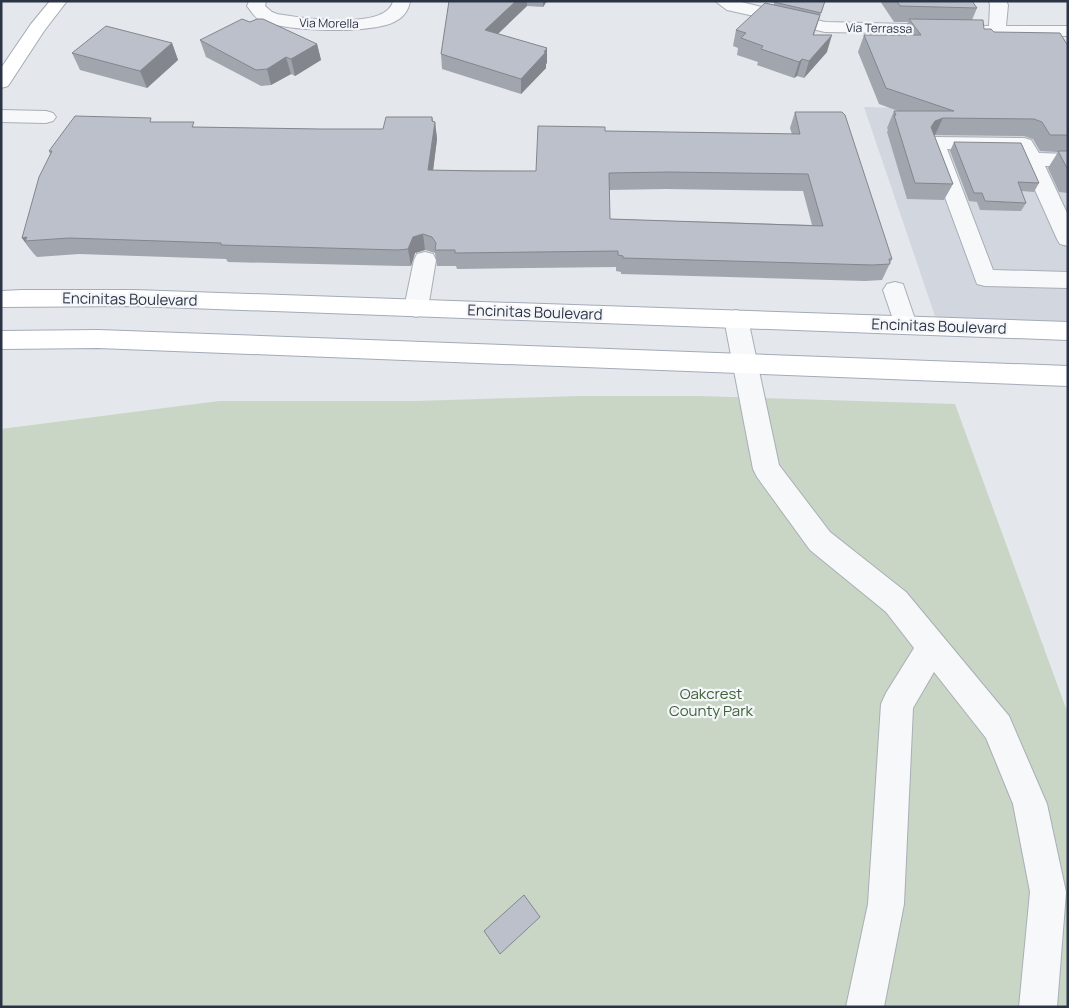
<svg xmlns="http://www.w3.org/2000/svg" width="1069" height="1008" font-family="Manrope,sans-serif">
<rect width="100%" height="100%" fill="#e4e7ec"/>
<!-- built -->
<polygon fill="#d2d6de" points="864,107 1068,113 1068,323 936,319"/>
<!-- green -->
<polygon fill="#c9d6c5" points="578,396 697,396 955,404 1068,714 1068,1007 1,1007 1,429 219,401 417,401"/>
<g fill="none" stroke-linecap="round" stroke-linejoin="round">
<!-- minor casing -->
<g stroke="#a9aeb7" stroke-width="2">
<g id="minor">
<path d="M249,1h17l-1,5 7,6 5,2c23,4 110,17 116,-13h17c-1,9 -7,17 -16,21 -23,12 -110,10 -134,-2 -5,-2 -9,-9 -13,-14z"/>
<polygon points="715,1 737,1 825,22 989,26 990,5 989,1 1006,1 1008,5 1006,26 1068,26 1068,36 825,32 727,10"/>
<polygon points="1,110 46,111 53,113 56,117 53,121 46,123 1,122"/>
<polygon points="935,137 1024,138 1031,140 1039,153 1068,154 1068,166 1045,166 1068,215 1068,246 1060,244 1057,239 1017,150 947,149 993,270 1068,272 1068,288 985,286 977,284 925,143 928,139"/>
<polygon points="425,252 433,254 436,260 428,308 424,314 416,317 408,314 404,308 414,260 417,254"/>
<polygon points="895,282 903,284 917,325 913,331 905,334 897,331 883,290 887,284"/>
<polygon points="736,310 744,313 748,319 779,465 830,532 906,592 1009,716 1047,804 1066,892 1057,1007 1019,1007 1030,892 1013,804 986,738 934,672 913,708 904,904 884,1007 846,1007 868,904 881,704 886,693 914,648 886,612 810,550 757,477 753,469 724,319 728,313"/>
</g>
</g>
<!-- major casing -->
<g stroke="#a3abb8" stroke-width="2">
<g id="major">
<polygon points="50,1 67,1 44,31 8,86 1,88 1,68 31,24"/>
<polygon points="22,290 134,290 1068,322 1068,340 134,306 1,307 1,291"/>
<polygon points="98,330 1068,366 1068,386 98,348 1,349 1,331"/>
</g>
</g>
<!-- minor -->
<use href="#minor" fill="#f7f8fa" fill-rule="evenodd"/>
<!-- major -->
<use href="#major" fill="#fff" fill-rule="evenodd"/>
</g>
<!-- wall -->
<g fill="#a1a5ae" fill-rule="evenodd">
<polygon points="449,1 547,1 543,7 527,6 498,34 547,48 547,63 546,64 546,68 521,94 442,69 441,54"/>
<polygon points="767,1 825,1 814,35 827,52 804,78 797,76 794,78 757,65 758,62 737,55 738,48 733,46 736,30 774,5 774,3"/>
<polygon points="880,1 972,1 977,8 972,20 984,29 994,32 1068,46 1068,193 1059,192 1048,168 1058,152 1040,151 1033,139 1024,136 935,135 934,135 953,184 944,200 907,199 887,132 888,130 887,128 894,111 898,111 879,104 858,52 864,35 903,35 908,22 894,22"/>
<polygon points="200,40 317,44 321,60 295,76 291,74 271,85 261,86 206,57"/>
<polygon points="172,43 178,60 147,88 80,70 72,53"/>
<path d="M795,112l97,147 -10,21 -17,1 -244,-7v-2l-5,-1v-4l-159,2 -1,-3h-19l-2,-13 -10,-3 -10,3 -4,13h-10l-173,-4 -2,-3 -147,-5 -42,3 -3,-3 -12,-16 28,-84 -1,-3 104,-29 43,5 124,2h63l49,-12 1,4 2,1 2,17 -4,31 103,1 69,-40 187,3 -2,-6zM666,189l137,2 9,34 -202,-6 -1,-29z"/>
<polygon points="954,142 1039,183 1034,192 1021,191 1026,203 1021,211 980,210 977,202 969,201 950,151"/>
</g>
<!-- shaded-wall -->
<g fill="#83868d">
<polygon points="516,1 527,1 527,6 486,45 485,30"/>
<polygon points="543,1 547,1 543,7"/>
<polygon points="832,35 827,52 804,78 809,61"/>
<polygon points="172,43 178,60 147,88 140,71"/>
<polygon points="317,44 321,60 295,76 291,59"/>
<polygon points="547,48 547,63 546,64 546,68 521,94 521,79"/>
<polygon points="286,57 291,74 271,85 267,69"/>
<polygon points="802,59 797,76 794,78 799,62"/>
<polygon points="432,117 434,130 435,122 437,139 431,187 428,170"/>
<polygon points="943,118 935,135 927,137 931,127 935,121"/>
<polygon points="423,234 425,250 415,253 411,266 408,249 413,237"/>
<polygon points="27,237 25,241 34,254 22,238"/>
</g>
<!-- building -->
<g fill="#bbc0ca" stroke="#83868d" fill-rule="evenodd">
<polygon points="449,1 516,1 485,30 547,48 544,52 546,52 521,79 441,54"/>
<polygon points="775,1 825,1 821,13 774,2"/>
<polygon points="897,1 972,1 977,8 900,6"/>
<polygon points="765,3 820,15 813,35 832,35 809,61 802,59 799,62 761,49 763,46 741,38 746,33 736,30"/>
<polygon points="242,19 250,22 257,19 263,19 317,44 291,59 286,57 267,69 256,70 200,40"/>
<polygon points="909,19 983,20 984,29 991,29 994,32 1060,33 1068,46 1068,135 1050,135 1042,122 1034,119 943,118 935,121 931,127 953,184 915,183 894,115 896,115 894,111 954,111 886,88 864,35 921,35"/>
<polygon points="106,26 172,43 140,71 72,53"/>
<path d="M795,112h47l3,3 47,144h-3l1,5 -17,1 -250,-7v-2l-5,-1v-4l-163,2v-3h-20l1,-7 -4,-6 -9,-3 -10,3 -5,12 -10,1 -177,-5v-2l-152,-5 -44,3 2,-4 -5,1 17,-61 13,-26h-3l26,-35 76,2 -1,4h44l-2,5 128,2h63l3,-12h46v4l3,1 -7,48 51,1h57l2,-45 67,1v4l195,3zM669,172l139,2 15,52 -213,-7 -1,-46z"/>
<polygon points="954,142 1021,143 1039,183 1018,182 1026,203 985,201 982,193 974,193"/>
<polygon points="1058,151 1068,151 1068,170"/>
<polygon points="524,895 540,917 500,954 484,931"/>
</g>
<g text-anchor="middle" dominant-baseline="central" stroke-width="4.5" stroke-linejoin="round" paint-order="stroke">
<!-- far-street labels -->
<g font-size="12" fill="#2b3445" stroke="#f4f6f9">
<text transform="translate(329 23) rotate(1)">Via Morella</text>
<text transform="translate(879 28) rotate(1)">Via Terrassa</text>
</g>
<!-- street labels -->
<g font-size="15" fill="#2b3445" stroke="#f4f6f9">
<text transform="translate(130 299) rotate(1)">Encinitas Boulevard</text>
<text transform="translate(535 312) rotate(2)">Encinitas Boulevard</text>
<text transform="translate(939 326) rotate(2)">Encinitas Boulevard</text>
</g>
<!-- park labels -->
<g font-size="15" fill="#3f6138" stroke="#f4f6f9">
<text x="711" y="693">Oakcrest<tspan x="711" dy="17">County Park</tspan></text>
</g>
</g>
<!-- border -->
<rect width="1069" height="1008" fill="none" stroke="#2b3445" stroke-width="5"/>
</svg>
